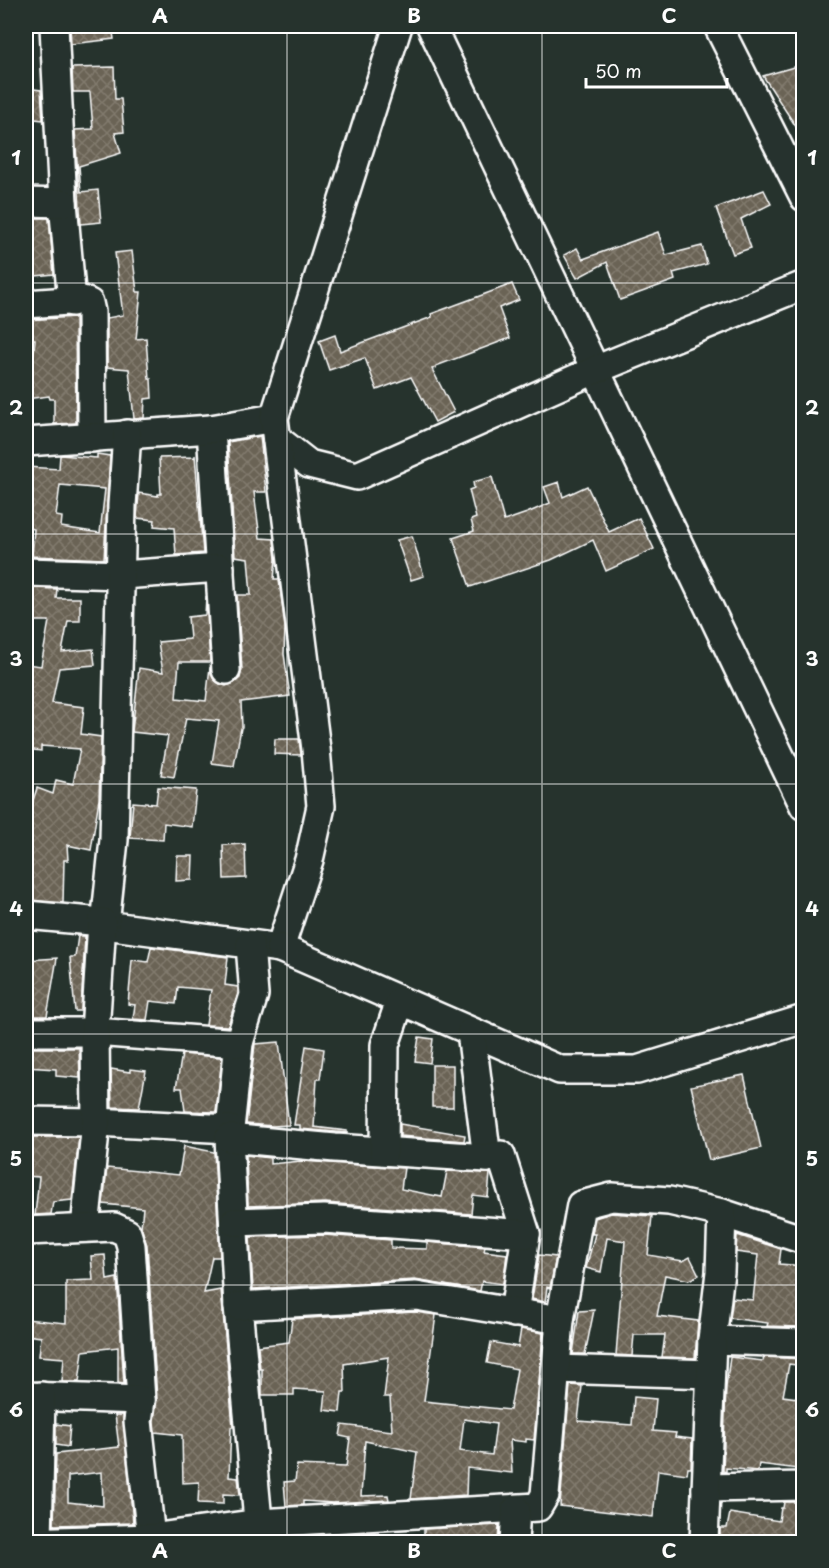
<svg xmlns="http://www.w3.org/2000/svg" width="829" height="1568" font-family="'Playpen Sans',sans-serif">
<defs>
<pattern id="building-cross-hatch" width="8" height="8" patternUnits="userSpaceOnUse" patternTransform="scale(1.5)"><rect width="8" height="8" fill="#6b6354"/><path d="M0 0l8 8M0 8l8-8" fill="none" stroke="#817a6e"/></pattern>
</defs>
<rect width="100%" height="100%" fill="#26332d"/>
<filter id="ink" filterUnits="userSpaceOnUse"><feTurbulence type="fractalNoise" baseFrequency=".0167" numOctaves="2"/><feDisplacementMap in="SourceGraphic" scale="12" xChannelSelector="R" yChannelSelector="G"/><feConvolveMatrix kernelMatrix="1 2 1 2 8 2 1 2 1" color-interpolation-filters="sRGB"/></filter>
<g filter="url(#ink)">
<!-- building -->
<g fill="url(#building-cross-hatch)" stroke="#fff" stroke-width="1.5" fill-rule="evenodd">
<polygon points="70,26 112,26 114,39 71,44"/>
<polygon points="804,64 804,139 763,76"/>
<polygon points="114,67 115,99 121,99 124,132 115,133 121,153 79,166 81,192 98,190 101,222 81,224 75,130 93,129 90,92 73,92 72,68"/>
<polygon points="26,88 41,90 43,120 26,118"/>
<polygon points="764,190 771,204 741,219 751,248 733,254 716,208"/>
<polygon points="26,218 49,218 54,274 26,277"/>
<polygon points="658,232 666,255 702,246 707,264 673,273 675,280 620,300 607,262 577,278 564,255 577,248 583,259"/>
<polygon points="132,251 137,292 141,292 136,339 146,338 149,379 151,379 152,398 145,399 144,418 134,419 129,369 107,367 107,318 123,315 115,253"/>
<polygon points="512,284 519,300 499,308 510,338 436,366 436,368 432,369 454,412 435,422 411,377 377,390 365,358 329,370 319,341 335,335 340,351 432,317 431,314"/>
<polygon points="75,317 76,423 54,424 54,399 50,399 49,396 26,399 26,369 32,368 35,339 26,339 27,320"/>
<polygon points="260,436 266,492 254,492 260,538 274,539 276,559 274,579 279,579 285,628 284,654 290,696 241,702 242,727 241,728 234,766 212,763 219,721 186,718 174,777 161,775 168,736 132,732 139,668 163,672 158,642 190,639 188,617 205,615 206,596 210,662 179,662 176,698 206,701 210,667 213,678 220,684 226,686 234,683 240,678 242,669 237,595 251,595 248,558 235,556 228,442"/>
<path d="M97,454l13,2 -6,103 -72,-3 2,-27 -8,-2v-60l33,2 1,-14 37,3zM60,485l45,4 -5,44 -39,-6 1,-10 -6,-1z"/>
<polygon points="195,455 203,553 176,555 174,528 154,526 155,520 137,518 139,493 158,496 158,494 161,494 159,458 195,457"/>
<polygon points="492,477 504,521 527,513 550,503 544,487 559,482 563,497 587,486 609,532 639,518 654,549 606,571 593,540 551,560 470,587 453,538 474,531 471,520 476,518 469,490 474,488 473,482"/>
<polygon points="412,536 424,576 411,580 397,540"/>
<polygon points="31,588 57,589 56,598 80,598 80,621 68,621 62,652 93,649 95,665 59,668 52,703 84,707 81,734 101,737 99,799 91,850 67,845 68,860 64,860 63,903 26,900 26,822 37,788 53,794 56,780 73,784 80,749 41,746 41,751 26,749 26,664 41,666 49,621 30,621"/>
<polygon points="275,739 299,739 301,755 274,754"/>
<polygon points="158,787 196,790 192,827 164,823 163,840 130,838 133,802 156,804"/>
<polygon points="245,844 246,878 224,879 223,845"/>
<polygon points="177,856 193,856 192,880 176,881"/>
<polygon points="78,936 85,936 81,1011 75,1011 70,957 75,957"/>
<polygon points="151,947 228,957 225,985 238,987 238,993 228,1026 206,1025 211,990 178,987 176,1004 150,1001 147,1020 133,1019 135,1005 128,1004 132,960 148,962"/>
<polygon points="57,958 47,1016 26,1016 26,994 30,995 28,960"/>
<polygon points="419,1037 433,1039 430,1063 415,1061"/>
<polygon points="279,1042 289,1125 273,1126 246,1124 255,1044"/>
<polygon points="306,1046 324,1049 320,1079 317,1079 314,1127 347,1131 347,1133 300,1129 300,1125 294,1125"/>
<polygon points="26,1048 79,1048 80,1078 56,1076 56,1069 26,1067"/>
<polygon points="182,1054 222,1057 216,1112 185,1111 182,1088 176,1088"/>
<rect x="432" y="1065" width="21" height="42"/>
<polygon points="111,1069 130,1072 130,1069 146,1071 139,1108 112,1107"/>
<polygon points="744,1075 761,1148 709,1160 691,1086"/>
<polygon points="400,1124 465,1135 464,1141 400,1136"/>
<polygon points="26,1137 79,1137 72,1200 53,1202 51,1214 35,1215 39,1177 26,1176"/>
<polygon points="184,1146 214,1152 220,1257 212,1257 204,1293 221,1290 233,1427 231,1427 229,1477 238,1478 240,1495 223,1494 223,1504 198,1503 199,1482 183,1483 182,1435 155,1432 154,1421 157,1399 147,1245 141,1227 143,1208 103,1204 107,1168 179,1175"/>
<polygon points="246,1155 270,1158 270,1164 302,1161 404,1168 401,1189 442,1197 447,1171 490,1173 488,1197 473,1195 471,1214 325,1203 248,1206"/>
<polygon points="611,1213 652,1216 648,1255 683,1261 690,1257 699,1275 689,1280 665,1275 657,1316 698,1321 695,1358 662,1357 665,1335 634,1335 632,1356 616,1355 625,1241 607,1238 601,1272 586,1268 595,1234 592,1234 595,1218"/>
<polygon points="324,1235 391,1240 391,1248 427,1249 427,1242 485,1247 484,1251 507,1254 503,1284 482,1281 480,1291 415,1280 253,1289 250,1237"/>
<polygon points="737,1235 781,1249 779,1264 804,1266 801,1327 767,1326 768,1323 730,1318 733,1298 753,1300 758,1255 736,1252"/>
<polygon points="105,1255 107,1280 117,1278 124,1384 118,1383 118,1347 83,1351 79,1382 62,1382 64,1358 39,1356 41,1337 26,1335 26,1319 66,1323 66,1281 93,1280 91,1256"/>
<polygon points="539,1255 556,1257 550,1288 547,1287 545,1302 532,1299"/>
<polygon points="594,1310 585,1354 573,1354 579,1311"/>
<path d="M415,1312l21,3 -12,86 86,9 7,-41 -30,-6 4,-21 27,5 3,-18 22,4 -9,107 -8,-1v3l-16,-2 2,33 -45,-5 -1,27 -55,4 6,-47 -52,-11 -4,55 27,-1 1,5 -56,3 -30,-2v4l-17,1 -2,-24 11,-1 2,-16 49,2 4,-29 -10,-2 2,-11 50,6 -2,-34h-6l5,-40 -45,7 1,28h-3l-2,20 -16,-2 2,-19 -32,-2v6h-32v-26h-2l-2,-23 31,-4 3,-23zM464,1419l32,5 -4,31 -32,-4z"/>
<polygon points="730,1357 763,1361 764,1357 804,1359 804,1366 789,1364 783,1396 804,1399 804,1422 798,1469 759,1464 758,1471 726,1468 726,1472 723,1471 726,1387"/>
<polygon points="570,1385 582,1386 578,1421 632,1425 634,1397 656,1399 653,1431 676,1433 675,1437 692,1439 691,1468 688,1468 687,1474 658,1470 653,1517 560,1506"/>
<path d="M115,1415h8l10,108 -79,2 2,-71 63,-7zM102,1472l1,34 -35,-4v-26z"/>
<polygon points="56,1424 70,1426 68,1447 56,1445"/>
<polygon points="784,1502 804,1502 802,1542 720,1542 720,1528 727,1528 730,1513 779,1521 781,1508 783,1508"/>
<polygon points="499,1525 498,1542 424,1542 424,1529"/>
</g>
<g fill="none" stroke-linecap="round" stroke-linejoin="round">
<!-- minor casing -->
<g stroke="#fff" stroke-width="32">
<g id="minor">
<polyline points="54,26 63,203 72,302"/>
<polyline points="431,26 804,806"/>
<polyline points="718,26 804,197"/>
<polyline points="26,202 63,203"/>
<polyline points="26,304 82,300 89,303 91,312 92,438"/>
<polyline points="211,429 226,670"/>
<polyline points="277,439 309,464 357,476 595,370 804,285"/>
<polyline points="26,442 211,429 274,418"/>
<polyline points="26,572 122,575 220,568"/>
<polyline points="26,915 102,922 105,925 280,948 309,860 321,806 316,749 274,418 398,26"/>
<polyline points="105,925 114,840 122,505 127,434"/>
<polyline points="250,945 254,995 239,1043 229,1138 238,1306 260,1542"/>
<polyline points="280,948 560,1070 637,1070 804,1019"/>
<polyline points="26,1032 95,1032 239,1043"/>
<polyline points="471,1032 487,1158"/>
<polyline points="26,1121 96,1122 230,1129"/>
<polyline points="229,1138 335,1148 487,1158 501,1155 526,1234 514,1313"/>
<polyline points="384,1151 385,1045 400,1001"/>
<polyline points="234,1222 324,1219 526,1234"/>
<polyline points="85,1228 96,1122 95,1032 102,922"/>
<polyline points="26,1231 114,1227 127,1233 131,1246 141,1400 138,1421 151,1538"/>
<polyline points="238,1306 416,1296 560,1320"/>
<polyline points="712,1340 804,1343"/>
<polyline points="556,1369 710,1374"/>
<polyline points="26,1396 141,1400"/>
<polyline points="706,1488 804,1486"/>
<polyline points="38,1541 41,1396"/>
<polyline points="26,1542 151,1538 259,1523 538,1507 545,1495 560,1320 581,1205 612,1197 669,1201 722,1213 804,1240"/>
<polyline points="514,1542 516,1509"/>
<polyline points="704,1542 712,1340 720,1272 722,1213"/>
</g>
</g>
<!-- minor -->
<use href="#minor" stroke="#26332d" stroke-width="27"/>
</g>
</g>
<!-- grid -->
<path fill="none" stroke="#fff" stroke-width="1.5" stroke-opacity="0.55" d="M287,26v1516M542,26v1516M26,283h778M26,534h778M26,784h778M26,1034h778M26,1285h778"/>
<!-- margin -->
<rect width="829" height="1568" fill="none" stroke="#26332d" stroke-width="66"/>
<!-- scale -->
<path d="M586 78v9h141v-9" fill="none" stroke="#ffffff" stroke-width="3"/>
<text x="595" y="78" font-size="18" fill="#ffffff" stroke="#26332d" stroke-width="4.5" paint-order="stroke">50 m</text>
<rect x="33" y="33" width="763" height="1502" fill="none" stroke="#fff" stroke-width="2"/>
<g font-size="20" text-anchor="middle" font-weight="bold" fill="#fff">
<text x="160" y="23">A</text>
<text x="414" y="23">B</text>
<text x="669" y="23">C</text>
<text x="16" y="165">1</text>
<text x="812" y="165">1</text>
<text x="16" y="415">2</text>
<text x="812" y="415">2</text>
<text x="16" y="666">3</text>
<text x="812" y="666">3</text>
<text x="16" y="916">4</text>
<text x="812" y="916">4</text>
<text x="16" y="1166">5</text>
<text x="812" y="1166">5</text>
<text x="16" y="1417">6</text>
<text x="812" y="1417">6</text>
<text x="160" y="1558">A</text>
<text x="414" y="1558">B</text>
<text x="669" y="1558">C</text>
</g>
</svg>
